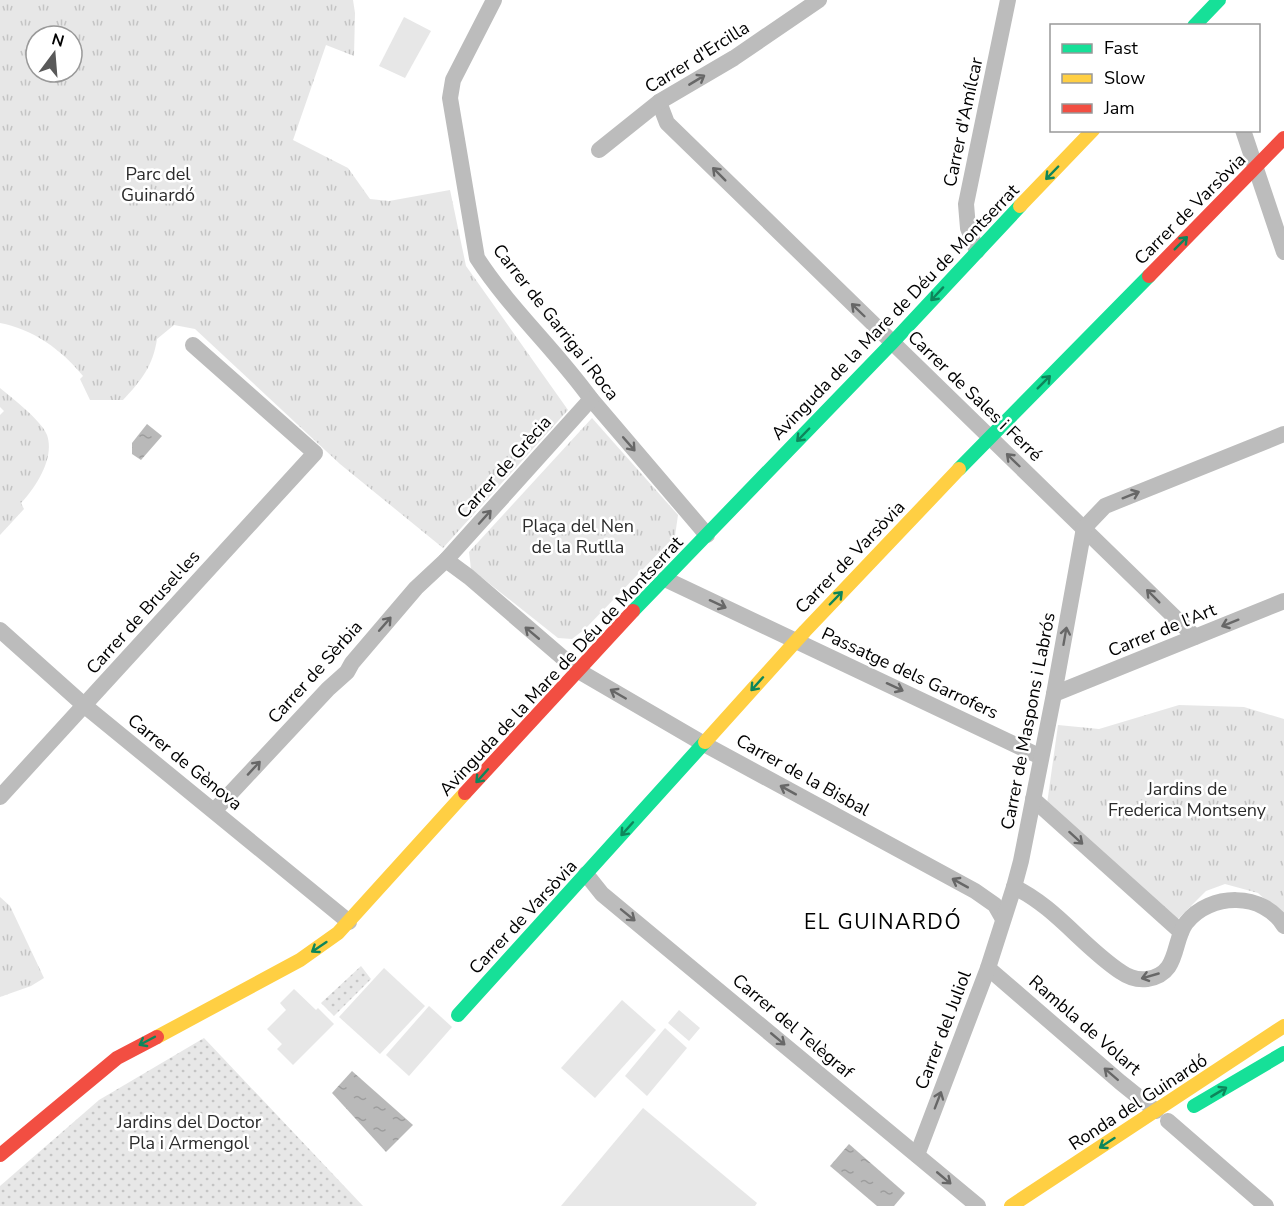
<svg xmlns="http://www.w3.org/2000/svg" width="1284" height="1206" font-family="'Nunito Sans',sans-serif">
<defs>
<pattern id="grass-tufts" width="24" height="20" patternUnits="userSpaceOnUse" patternTransform="scale(1.5)"><rect width="24" height="20" fill="#e7e7e7"/><path d="M3 7l-1-3M5 7V3M7 7l1-3M15 17l-1-3M17 17v-4M19 17l1-3" fill="none" stroke="#c4c4c4"/></pattern>
<pattern id="garden-dots" width="8" height="8" patternUnits="userSpaceOnUse" patternTransform="scale(1.5)"><rect width="8" height="8" fill="#e7e7e7"/><path d="M2 2h.1M6 6h.1" fill="none" stroke="#c4c4c4" stroke-width="1.8" stroke-linecap="round"/></pattern>
<pattern id="water-ripples" width="26" height="14" patternUnits="userSpaceOnUse" patternTransform="scale(1.5)"><rect width="26" height="14" fill="#b9b9b9"/><path d="M2 4q2-2 4 0t4 0M15 11q2-2 4 0t4 0" fill="none" stroke="#9d9d9d"/></pattern>
</defs>
<rect width="100%" height="100%" fill="#fff"/>
<!-- grass -->
<g fill="url(#grass-tufts)" fill-rule="evenodd">
<path d="M0,0h353l2,13 -1,43 -28,-11 -33,95 55,28 22,31 19,2 61,-11 16,76 102,144 -125,138 -103,-84 -145,-135 -21,-4 -17,14c-4,27 -16,42 -34,61h-33l-10,-21 3,-3c-21,-26 -50,-47 -83,-53zM36,36h36v36h-36z"/>
<path d="M0,388c12,10 42,33 47,47 8,23 -11,52 -26,68l3,6 -24,26v-120l4,-4 -4,-4z"/>
<polygon points="592,418 678,515 675,536 585,629 572,639 558,638 471,569 469,552"/>
<polygon points="1179,705 1244,707 1284,719 1284,916 1258,893 1225,884 1206,891 1176,921 1047,804 1058,725 1099,729"/>
<polygon points="0,897 10,906 44,978 31,986 0,997"/>
</g>
<!-- garden -->
<g fill="url(#garden-dots)">
<polygon points="361,966 371,979 334,1016 321,1003"/>
<polygon points="204,1038 363,1206 0,1206 0,1186 99,1100"/>
</g>
<!-- pitch -->
<g fill="#e7e7e7">
<polygon points="404,17 431,31 405,78 379,66"/>
<polygon points="384,968 425,1006 380,1054 339,1017"/>
<polygon points="294,989 316,1010 318,1008 334,1024 293,1065 277,1049 282,1044 267,1029 286,1010 280,1003"/>
<polygon points="622,1000 656,1030 595,1098 561,1068"/>
<polygon points="429,1006 452,1027 409,1076 386,1055"/>
<polygon points="679,1010 700,1028 689,1041 668,1023"/>
<polygon points="665,1028 687,1048 647,1096 625,1076"/>
<polygon points="643,1108 757,1203 755,1206 561,1206"/>
</g>
<!-- water -->
<g fill="url(#water-ripples)">
<polygon points="147,424 162,436 141,460 132,454 132,443"/>
<polygon points="352,1071 413,1125 386,1152 332,1093"/>
<polygon points="849,1144 905,1193 894,1206 877,1206 830,1166"/>
</g>
<g fill="none" stroke-linecap="round" stroke-linejoin="round">
<!-- street -->
<g stroke="#bcbcbc" stroke-width="16">
<path d="M494,0l-41,80 -3,18 27,160c33,51 79,92 114,141l116,136"/>
<polyline points="659,102 667,123 1195,637"/>
<polyline points="1243,130 1284,252"/>
<polyline points="599,150 659,102 734,58 819,0"/>
<polyline points="977,251 968,228 966,204 1008,0"/>
<polyline points="446,560 469,577 577,670 704,744 975,891 995,905 1003,919"/>
<polyline points="665,579 1041,757"/>
<polyline points="0,630 85,706 349,922"/>
<polyline points="1054,694 1284,601"/>
<polyline points="0,797 315,453 193,345"/>
<polyline points="1033,799 1181,932"/>
<polyline points="214,811 328,689 347,672 352,663 416,588 446,560 591,399"/>
<polyline points="586,874 602,894 978,1206"/>
<path d="M1014,887c42,20 69,60 107,85 7,5 17,8 26,7 33,-5 25,-37 39,-56 24,-31 78,-31 98,3"/>
<polyline points="988,968 1120,1082 1156,1111"/>
<polyline points="1168,1121 1266,1206"/>
<polyline points="917,1155 988,968 1014,887 1021,861 1054,694 1084,528 1105,506 1284,434"/>
</g>
<!-- fast -->
<g stroke="#16e098" stroke-width="14">
<polyline points="1194,26 1219,0"/>
<polyline points="959,469 1149,276"/>
<polyline points="633,611 892,343 1020,206"/>
<polyline points="458,1015 705,742"/>
<polyline points="1194,1106 1284,1053"/>
</g>
<!-- slow -->
<g stroke="#ffcf43" stroke-width="14">
<polyline points="1020,206 1093,130"/>
<polyline points="705,742 805,631 959,469"/>
<polyline points="157,1037 300,960 338,933 465,793"/>
<polyline points="1011,1206 1284,1026"/>
</g>
<!-- jam -->
<g stroke="#f24e42" stroke-width="14">
<polyline points="1149,276 1284,138"/>
<polyline points="465,793 633,611"/>
<polyline points="0,1155 117,1058 157,1037"/>
</g>
</g>
<!-- one-way arrows -->
<defs><path id="oneway-shaft" d="M-6 0H5M1.5-3L5.5 0L1.5 3" fill="none" stroke-width="1.6" stroke-linecap="round" stroke-linejoin="round" transform="scale(1.5)"/></defs>
<g stroke="#676767">
<use href="#oneway-shaft" transform="translate(697 80) rotate(-31)"/>
<use href="#oneway-shaft" transform="translate(719 174) rotate(-135)"/>
<use href="#oneway-shaft" transform="translate(858 310) rotate(-136)"/>
<use href="#oneway-shaft" transform="translate(629 444) rotate(49)"/>
<use href="#oneway-shaft" transform="translate(1013 460) rotate(-136)"/>
<use href="#oneway-shaft" transform="translate(1131 495) rotate(-22)"/>
<use href="#oneway-shaft" transform="translate(485 517) rotate(-48)"/>
<use href="#oneway-shaft" transform="translate(1153 596) rotate(-135)"/>
<use href="#oneway-shaft" transform="translate(718 604) rotate(25)"/>
<use href="#oneway-shaft" transform="translate(1230 623) rotate(158)"/>
<use href="#oneway-shaft" transform="translate(385 624) rotate(-49)"/>
<use href="#oneway-shaft" transform="translate(532 633) rotate(-140)"/>
<use href="#oneway-shaft" transform="translate(1065 636) rotate(-80)"/>
<use href="#oneway-shaft" transform="translate(895 687) rotate(25)"/>
<use href="#oneway-shaft" transform="translate(618 694) rotate(-150)"/>
<use href="#oneway-shaft" transform="translate(254 768) rotate(-47)"/>
<use href="#oneway-shaft" transform="translate(788 790) rotate(-151)"/>
<use href="#oneway-shaft" transform="translate(1076 838) rotate(42)"/>
<use href="#oneway-shaft" transform="translate(960 883) rotate(-151)"/>
<use href="#oneway-shaft" transform="translate(628 915) rotate(39)"/>
<use href="#oneway-shaft" transform="translate(1150 976) rotate(164)"/>
<use href="#oneway-shaft" transform="translate(778 1039) rotate(40)"/>
<use href="#oneway-shaft" transform="translate(1111 1074) rotate(-139)"/>
<use href="#oneway-shaft" transform="translate(938 1100) rotate(-69)"/>
<use href="#oneway-shaft" transform="translate(944 1178) rotate(40)"/>
</g>
<g stroke="#0d865b">
<use href="#oneway-shaft" transform="translate(1052 173) rotate(134)"/>
<use href="#oneway-shaft" transform="translate(1181 243) rotate(-45)"/>
<use href="#oneway-shaft" transform="translate(937 294) rotate(133)"/>
<use href="#oneway-shaft" transform="translate(1044 382) rotate(-45)"/>
<use href="#oneway-shaft" transform="translate(803 435) rotate(134)"/>
<use href="#oneway-shaft" transform="translate(836 598) rotate(-46)"/>
<use href="#oneway-shaft" transform="translate(757 684) rotate(132)"/>
<use href="#oneway-shaft" transform="translate(482 776) rotate(132)"/>
<use href="#oneway-shaft" transform="translate(627 829) rotate(132)"/>
<use href="#oneway-shaft" transform="translate(319 947) rotate(146)"/>
<use href="#oneway-shaft" transform="translate(147 1041) rotate(152)"/>
<use href="#oneway-shaft" transform="translate(1219 1092) rotate(-31)"/>
<use href="#oneway-shaft" transform="translate(1107 1143) rotate(147)"/>
</g>
<g text-anchor="middle" dominant-baseline="central" stroke-width="5" stroke-linejoin="round" paint-order="stroke">
<!-- street labels -->
<g font-size="18" fill="#000" stroke="#fff">
<text transform="translate(697 57) rotate(-32)">Carrer d'Ercilla</text>
<text transform="translate(963 122) rotate(-78)">Carrer d'Amílcar</text>
<text transform="translate(1190 209) rotate(-45)">Carrer de Varsòvia</text>
<text transform="translate(895 312) rotate(-46)">Avinguda de la Mare de Déu de Montserrat</text>
<text transform="translate(556 322) rotate(52)">Carrer de Garriga i Roca</text>
<text transform="translate(975 396) rotate(44)">Carrer de Sales i Ferré</text>
<text transform="translate(504 467) rotate(-48)">Carrer de Grècia</text>
<text transform="translate(850 557) rotate(-46)">Carrer de Varsòvia</text>
<text transform="translate(143 612) rotate(-48)">Carrer de Brusel·les</text>
<text transform="translate(1162 630) rotate(-22)">Carrer de l'Art</text>
<text transform="translate(561 666) rotate(-47)">Avinguda de la Mare de Déu de Montserrat</text>
<text transform="translate(315 672) rotate(-48)">Carrer de Sèrbia</text>
<text transform="translate(910 673) rotate(25)">Passatge dels Garrofers</text>
<text transform="translate(1028 721) rotate(-79)">Carrer de Maspons i Labrós</text>
<text transform="translate(185 762) rotate(39)">Carrer de Gènova</text>
<text transform="translate(803 775) rotate(29)">Carrer de la Bisbal</text>
<text transform="translate(523 917) rotate(-47)">Carrer de Varsòvia</text>
<text transform="translate(1085 1025) rotate(41)">Rambla de Volart</text>
<text transform="translate(793 1026) rotate(40)">Carrer del Telègraf</text>
<text transform="translate(943 1030) rotate(-69)">Carrer del Juliol</text>
<text transform="translate(1138 1102) rotate(-33)">Ronda del Guinardó</text>
</g>
<!-- park labels -->
<g font-size="18" fill="#2b2b2b" stroke="#fff">
<text x="158" y="174">Parc del<tspan x="158" dy="21">Guinardó</tspan></text>
<text x="578" y="526">Plaça del Nen<tspan x="578" dy="21">de la Rutlla</tspan></text>
<text x="1187" y="789">Jardins de<tspan x="1187" dy="21">Frederica Montseny</tspan></text>
<text x="189" y="1122">Jardins del Doctor<tspan x="189" dy="21">Pla i Armengol</tspan></text>
</g>
<!-- quarter labels -->
<g font-size="21" letter-spacing="1.5" fill="#000" stroke="#fff">
<text x="883" y="922">EL GUINARDÓ</text>
</g>
</g>
<!-- legend -->
<rect x="1050" y="24" width="210" height="108" fill="#ffffff" stroke="#999999" stroke-width="1.5"/>
<rect x="1062" y="44" width="30" height="9" fill="#16e098" stroke="#999999" stroke-width="1.5"/>
<text x="1104" y="54" font-size="18" fill="#000000">Fast</text>
<rect x="1062" y="74" width="30" height="9" fill="#ffcf43" stroke="#999999" stroke-width="1.5"/>
<text x="1104" y="84" font-size="18" fill="#000000">Slow</text>
<rect x="1062" y="104" width="30" height="9" fill="#f24e42" stroke="#999999" stroke-width="1.5"/>
<text x="1104" y="114" font-size="18" fill="#000000">Jam</text>
<!-- north arrow -->
<g transform="translate(54 54) rotate(16)"><circle r="28" fill="#ffffff" stroke="#999999" stroke-width="1.5"/>
<path d="M0-4.5L10 22L0 15L-10 22Z" fill="#595959"/>
<text y="-9" font-size="16" font-weight="bold" text-anchor="middle" fill="#000000">N</text>
</g>
</svg>
